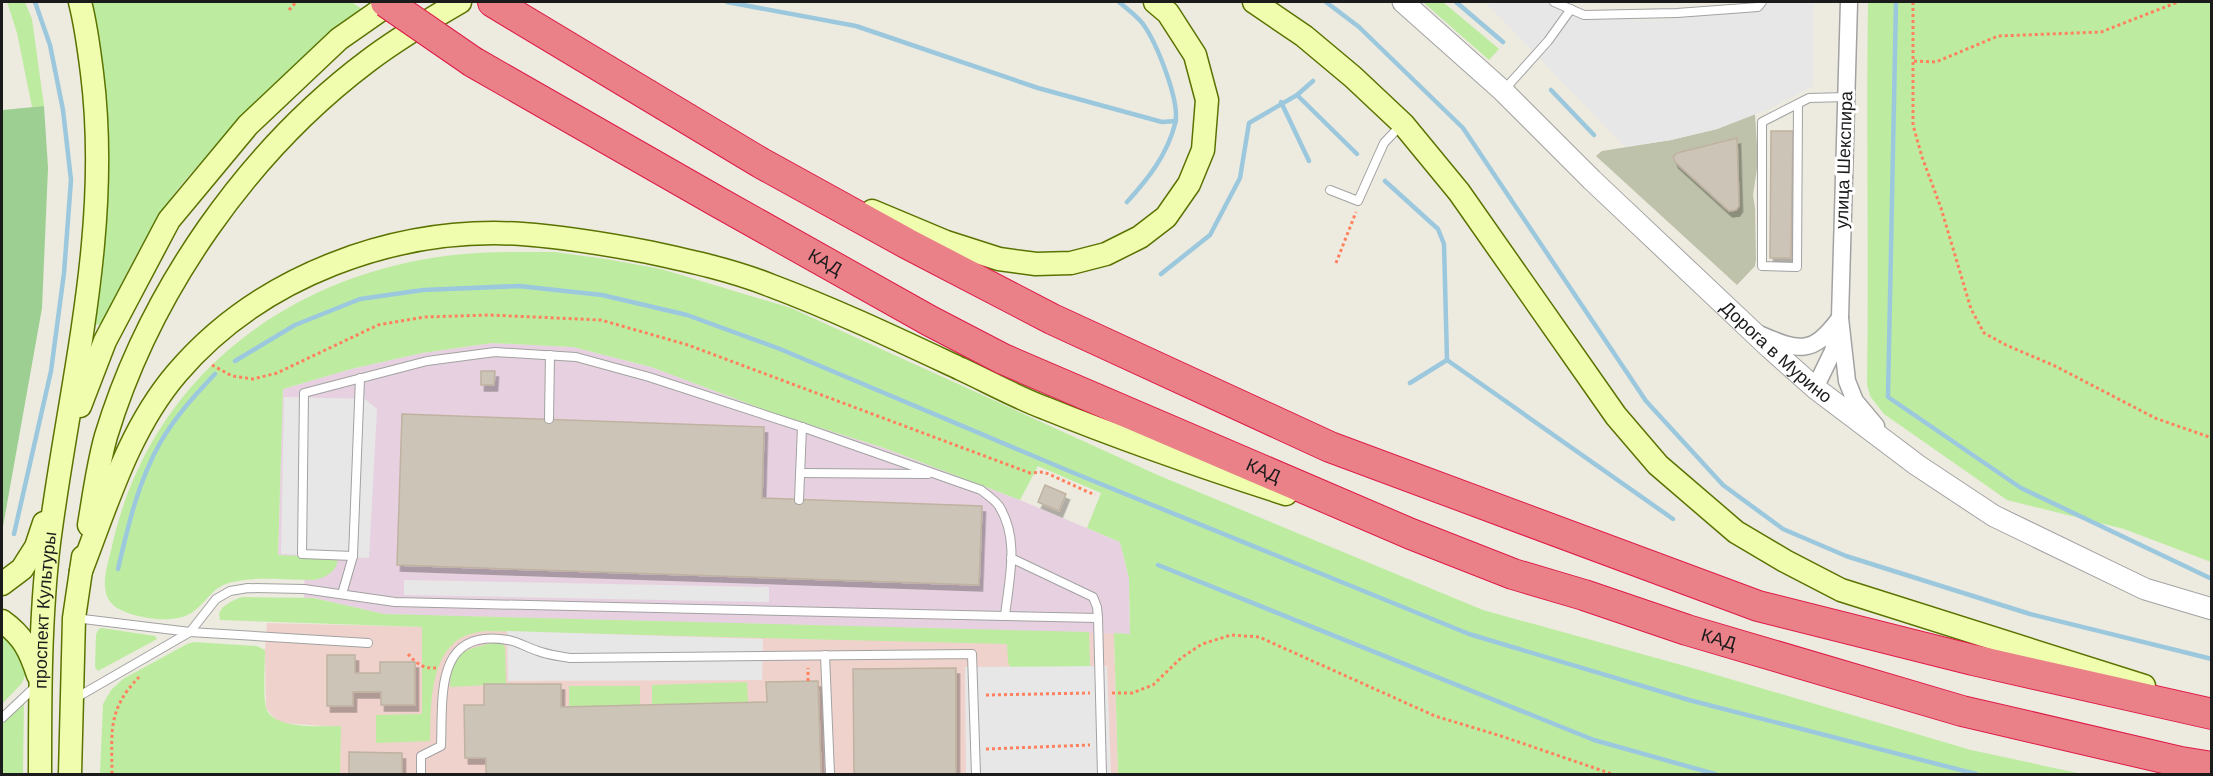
<svg xmlns="http://www.w3.org/2000/svg" width="2213" height="776" font-family="Arial,sans-serif">
<defs>
<filter id="shadow"><feDropShadow dx="3.5" dy="6" stdDeviation="0" flood-color="#0004"/></filter>
</defs>
<rect width="100%" height="100%" fill="#edeadf"/>
<!-- commercial -->
<polygon fill="#f0d2cc" points="426,615 1114,633 1118,774 340,774 340,727 282,723 273,717 266,708 265,650 267,623 425,627"/>
<!-- industrial -->
<polygon fill="#e7d1e0" points="492,343 573,347 651,367 771,412 884,448 1020,500 1120,542 1129,578 1130,634 384,614 314,598 304,598 305,557 278,555 283,389 351,369 422,353"/>
<!-- construction -->
<polygon fill="#bfc2ab" points="1755,114 1758,162 1753,195 1755,208 1756,259 1755,266 1737,285 1596,156 1602,151 1671,140 1717,129"/>
<!-- grass -->
<g fill="#bdeca1">
<polygon points="7,2 25,2 32,19 44,106 32,107 17,33"/>
<path d="M87,2h265l11,8c-61,44 -114,94 -162,152 -11,13 -23,25 -32,39 -27,38 -47,82 -68,123l-6,1 4,-26 6,-97z"/>
<polygon points="1423,2 1443,2 1499,49 1489,60"/>
<path d="M1868,2h343v560l-87,-33 -117,-29 -123,-86 -14,-18 -3,-11c2,-128 -1,-255 1,-383z"/>
<path d="M554,252l52,7 55,10 130,39 369,168 323,134 220,61 268,79 111,24h-964l-4,-141 16,1 -1,-56 -9,-36 -33,-14 14,-35 -63,-27 -18,34 -136,-52 -113,-36 -120,-45 -78,-20 -81,-4 -70,10 -71,16 -68,20 -5,166 59,3c2,13 -11,19 -22,22 -26,0 -56,-4 -82,2 -21,4 -24,18 -39,29 -17,14 -54,8 -73,-1 -26,-12 -14,-42 -9,-64 37,-165 170,-268 333,-290 36,-5 73,-4 109,-4z"/>
<path d="M242,597l72,1 70,16 705,18 1,35h-80l-2,-5 -1,-18 -522,-13c-11,2 -23,4 -31,12 -25,22 -23,68 -24,98l-54,2v-28l46,-1v-87l-202,-7 -1,-7 4,-6 9,-6z"/>
<polygon points="102,628 155,636 157,639 98,671 95,667 96,634 99,629"/>
<polygon points="2,631 17,647 26,673 22,683 2,704"/>
<path d="M194,642l63,4 8,4c0,13 -2,48 1,58 7,22 56,18 75,18l-1,48h-240l3,-70 8,-14 12,-11 64,-35z"/>
<path d="M492,643h9l4,4 1,37 -56,3c2,-36 9,-35 42,-44z"/>
<polygon points="747,682 748,702 652,705 652,685"/>
<polygon points="569,686 640,686 640,705 569,707"/>
<polygon points="24,701 23,774 2,774 2,721"/>
</g>
<!-- forest -->
<polygon fill="#9ccf91" points="44,106 48,168 42,308 2,532 3,110"/>
<!-- parking -->
<g fill="#e7e7e7">
<polygon points="1485,2 1562,2 1593,19 1652,20 1686,18 1733,6 1740,2 1814,2 1813,86 1769,109 1717,129 1671,140 1625,147"/>
<polygon points="284,397 365,399 377,409 369,558 281,554"/>
<polygon points="404,580 769,587 769,602 404,595"/>
<polygon points="507,631 763,639 762,680 508,681"/>
<polygon points="1107,666 1111,774 966,774 965,667"/>
</g>
<g fill="none" stroke-linecap="round" stroke-linejoin="round">
<!-- stream -->
<g stroke="#9cc8de" stroke-width="4.5">
<polyline points="727,2 856,26 1038,88 1162,122 1176,121"/>
<path d="M1119,2c8,7 17,13 24,22 13,18 38,78 32,100 -8,31 -27,55 -48,78"/>
<polyline points="1326,2 1359,27 1463,128 1646,401 1723,485 1783,529 1846,556 2030,614 2212,659"/>
<polyline points="1456,2 1503,42"/>
<polyline points="1896,2 1888,397 2021,488 2212,579"/>
<polyline points="1551,90 1594,135"/>
<polyline points="1297,95 1357,154"/>
<polyline points="1281,102 1309,161"/>
<polyline points="1385,181 1438,229 1444,244 1447,360 1410,383"/>
<polyline points="1161,274 1210,235 1240,178 1249,123 1297,95 1313,81"/>
<polyline points="1447,360 1673,519"/>
<polyline points="235,361 295,325 360,299 423,290 519,286 602,295 687,315 780,349 1069,471 1469,634 1689,700 1976,774"/>
<polyline points="14,534 51,371 64,273 71,180 63,110 50,45 35,2"/>
<polyline points="1158,565 1594,740 1715,774"/>
<path d="M118,569c10,-43 20,-87 42,-126 15,-26 35,-48 55,-69"/>
</g>
</g>
<!-- building -->
<g fill="#cdc4b8" stroke="#bfb2a1" stroke-width="1.5" filter="url(#shadow)">
<polygon points="1771,131 1793,131 1791,258 1770,258"/>
<polygon points="1737,138 1739,206 1736,210 1729,211 1675,162 1673,157 1677,153"/>
<polygon points="481,371 495,371 494,385 481,385"/>
<polygon points="402,414 764,427 762,498 982,506 979,585 397,565"/>
<polygon points="1045,485 1066,494 1059,511 1038,502"/>
<polygon points="327,655 355,655 355,673 380,673 380,662 415,662 415,705 381,705 381,692 353,692 353,706 327,706"/>
<polygon points="956,668 956,774 854,774 853,669"/>
<polygon points="818,681 821,774 486,774 486,758 465,758 464,705 484,705 484,684 561,684 561,707 767,702 766,682"/>
<polygon points="349,752 402,753 402,774 349,774"/>
</g>
<g fill="none" stroke-linecap="round" stroke-linejoin="round">
<!-- service casing -->
<g stroke="#a2a2a2" stroke-width="10">
<g id="service">
<polyline points="1554,2 1584,15 1677,13 1758,7 1762,2"/>
<polyline points="1504,90 1548,41 1571,9"/>
<polyline points="1798,104 1797,267 1762,266 1762,122 1809,98 1846,97"/>
<polyline points="1330,190 1358,201 1384,143 1402,124"/>
<polyline points="549,419 550,355"/>
<polyline points="800,473 928,474"/>
<polyline points="799,500 802,427"/>
<polyline points="1011,558 1093,597 1097,607 1098,618"/>
<polyline points="342,594 353,556 360,378"/>
<polyline points="1005,616 1098,618 1102,774"/>
<polyline points="75,618 190,632 368,643"/>
<polyline points="825,655 830,774"/>
<path d="M74,699l116,-67 26,-33 14,-8 18,-3 56,1 91,13 610,14c4,-37 15,-77 -6,-110 -4,-6 -12,-11 -18,-16l-179,-63 -153,-50 -73,-20 -81,-5 -68,9 -123,32 -2,161 51,2"/>
<polyline points="2,718 36,686"/>
<path d="M421,774v-18l20,-10c2,-49 -7,-119 67,-106 11,2 20,8 30,11 10,4 22,5 32,7l402,-4 4,120"/>
</g>
</g>
<!-- minor casing -->
<g stroke="#a2a2a2" stroke-width="19">
<g id="minor">
<polyline points="1849,2 1840,318 1847,381 1855,401 1876,426"/>
<path d="M1759,334c40,17 53,22 81,-16"/>
<polyline points="1815,388 1833,351 1837,330"/>
</g>
</g>
<!-- tertiary casing -->
<g stroke="#a2a2a2" stroke-width="23">
<g id="tertiary">
<path id="s1" d="M1403,2l100,89 89,89 178,168 45,40 102,77 77,51 151,73 67,20"/>
</g>
</g>
<!-- secondary casing -->
<g stroke="#5a7300" stroke-width="25">
<g id="secondary">
<polyline points="1254,2 1304,36 1353,77 1403,124 1459,192 1616,416 1658,465 1736,532 1785,561 1841,590 2144,686"/>
<polyline points="872,211 946,242 999,259 1036,264 1071,263 1106,254 1140,237 1166,217 1189,184 1203,150 1207,100 1195,55 1168,13 1155,2"/>
<polyline points="80,406 105,341 169,220 248,125 339,39 392,2"/>
<path d="M89,525c5,-30 9,-61 17,-89 44,-145 141,-284 262,-375 29,-22 61,-41 92,-59"/>
<path d="M81,571c26,-67 48,-142 96,-198 83,-97 218,-147 345,-139 42,3 84,10 126,18 42,9 84,18 124,34 64,24 127,54 189,83 28,13 55,28 84,39 79,32 160,60 241,86"/>
<polyline points="2,584 22,569 36,547 44,523"/>
<path d="M2,621c21,15 28,29 36,54"/>
<path id="s2" d="M40,774c0,-76 0,-156 9,-231 20,-157 63,-311 43,-470 -3,-24 -6,-48 -12,-71"/>
<polyline points="70,774 74,618 83,557"/>
</g>
</g>
<!-- motorway casing -->
<g stroke="#de1a47" stroke-width="32">
<g id="motorway">
<polyline points="493,2 761,163 906,243 1052,319 1330,447 1758,606 1973,660 2212,714"/>
<path id="s3" d="M473,62l245,140 212,119 73,38 408,175 102,40 71,21 103,35 275,81 219,51 31,5"/>
</g>
</g>
<!-- path -->
<g stroke="#ff815e" stroke-width="3" stroke-dasharray="3 3" stroke-linecap="butt">
<polyline points="1913,2 1913,125 1922,157 1941,208 1971,309 1984,333 2006,345 2055,366 2155,418 2212,438"/>
<polyline points="289,10 296,2"/>
<polyline points="1914,61 1936,62 1998,36 2101,32 2178,2"/>
<polyline points="1336,263 1356,212"/>
<polyline points="212,365 232,376 253,379 277,373 378,325 425,317 489,315 601,320 688,345 1030,473 1044,472 1095,495"/>
<path d="M408,654c8,9 15,15 28,14"/>
<polyline points="808,681 808,668"/>
<polyline points="1112,693 1132,693 1153,685 1181,658 1202,644 1231,635 1259,637 1435,716 1501,736 1612,774"/>
<polyline points="986,695 1090,693"/>
<polyline points="986,749 1090,745"/>
<path d="M112,774c0,-42 -5,-64 27,-97"/>
</g>
<!-- service -->
<use href="#service" stroke="#fff" stroke-width="8"/>
<!-- minor -->
<use href="#minor" stroke="#fff" stroke-width="16"/>
<!-- tertiary -->
<use href="#tertiary" stroke="#fff" stroke-width="21"/>
<!-- secondary -->
<use href="#secondary" stroke="#f0fdae" stroke-width="22"/>
<!-- motorway -->
<use href="#motorway" stroke="#ea8189" stroke-width="30"/>
<!-- motorway-bridge casing -->
<g stroke="#de1a47" stroke-width="32" stroke-linecap="butt">
<polyline id="motorway-bridge" points="386,2 473,62"/>
</g>
<!-- motorway-bridge -->
<use href="#motorway-bridge" stroke="#ea8189" stroke-width="30"/>
</g>
<g text-anchor="middle" dominant-baseline="central" stroke-width="6" stroke-linejoin="round" paint-order="stroke">
<!-- street labels -->
<g font-size="18" fill="#1b1b1b" stroke="#fff">
<text transform="translate(1844 160) rotate(-88)">улица Шекспира</text>
<text stroke="none"><textPath href="#s3" startOffset="405">КАД</textPath></text>
<text stroke="none"><textPath href="#s1" startOffset="512">Дорога в Мурино</textPath></text>
<text stroke="none"><textPath href="#s3" startOffset="891">КАД</textPath></text>
<text stroke="none"><textPath href="#s2" startOffset="164">проспект Культуры</textPath></text>
<text stroke="none"><textPath href="#s3" startOffset="1377">КАД</textPath></text>
</g>
</g>
<!-- border -->
<rect width="2213" height="776" fill="none" stroke="#1b1b1b" stroke-width="6"/>
</svg>
